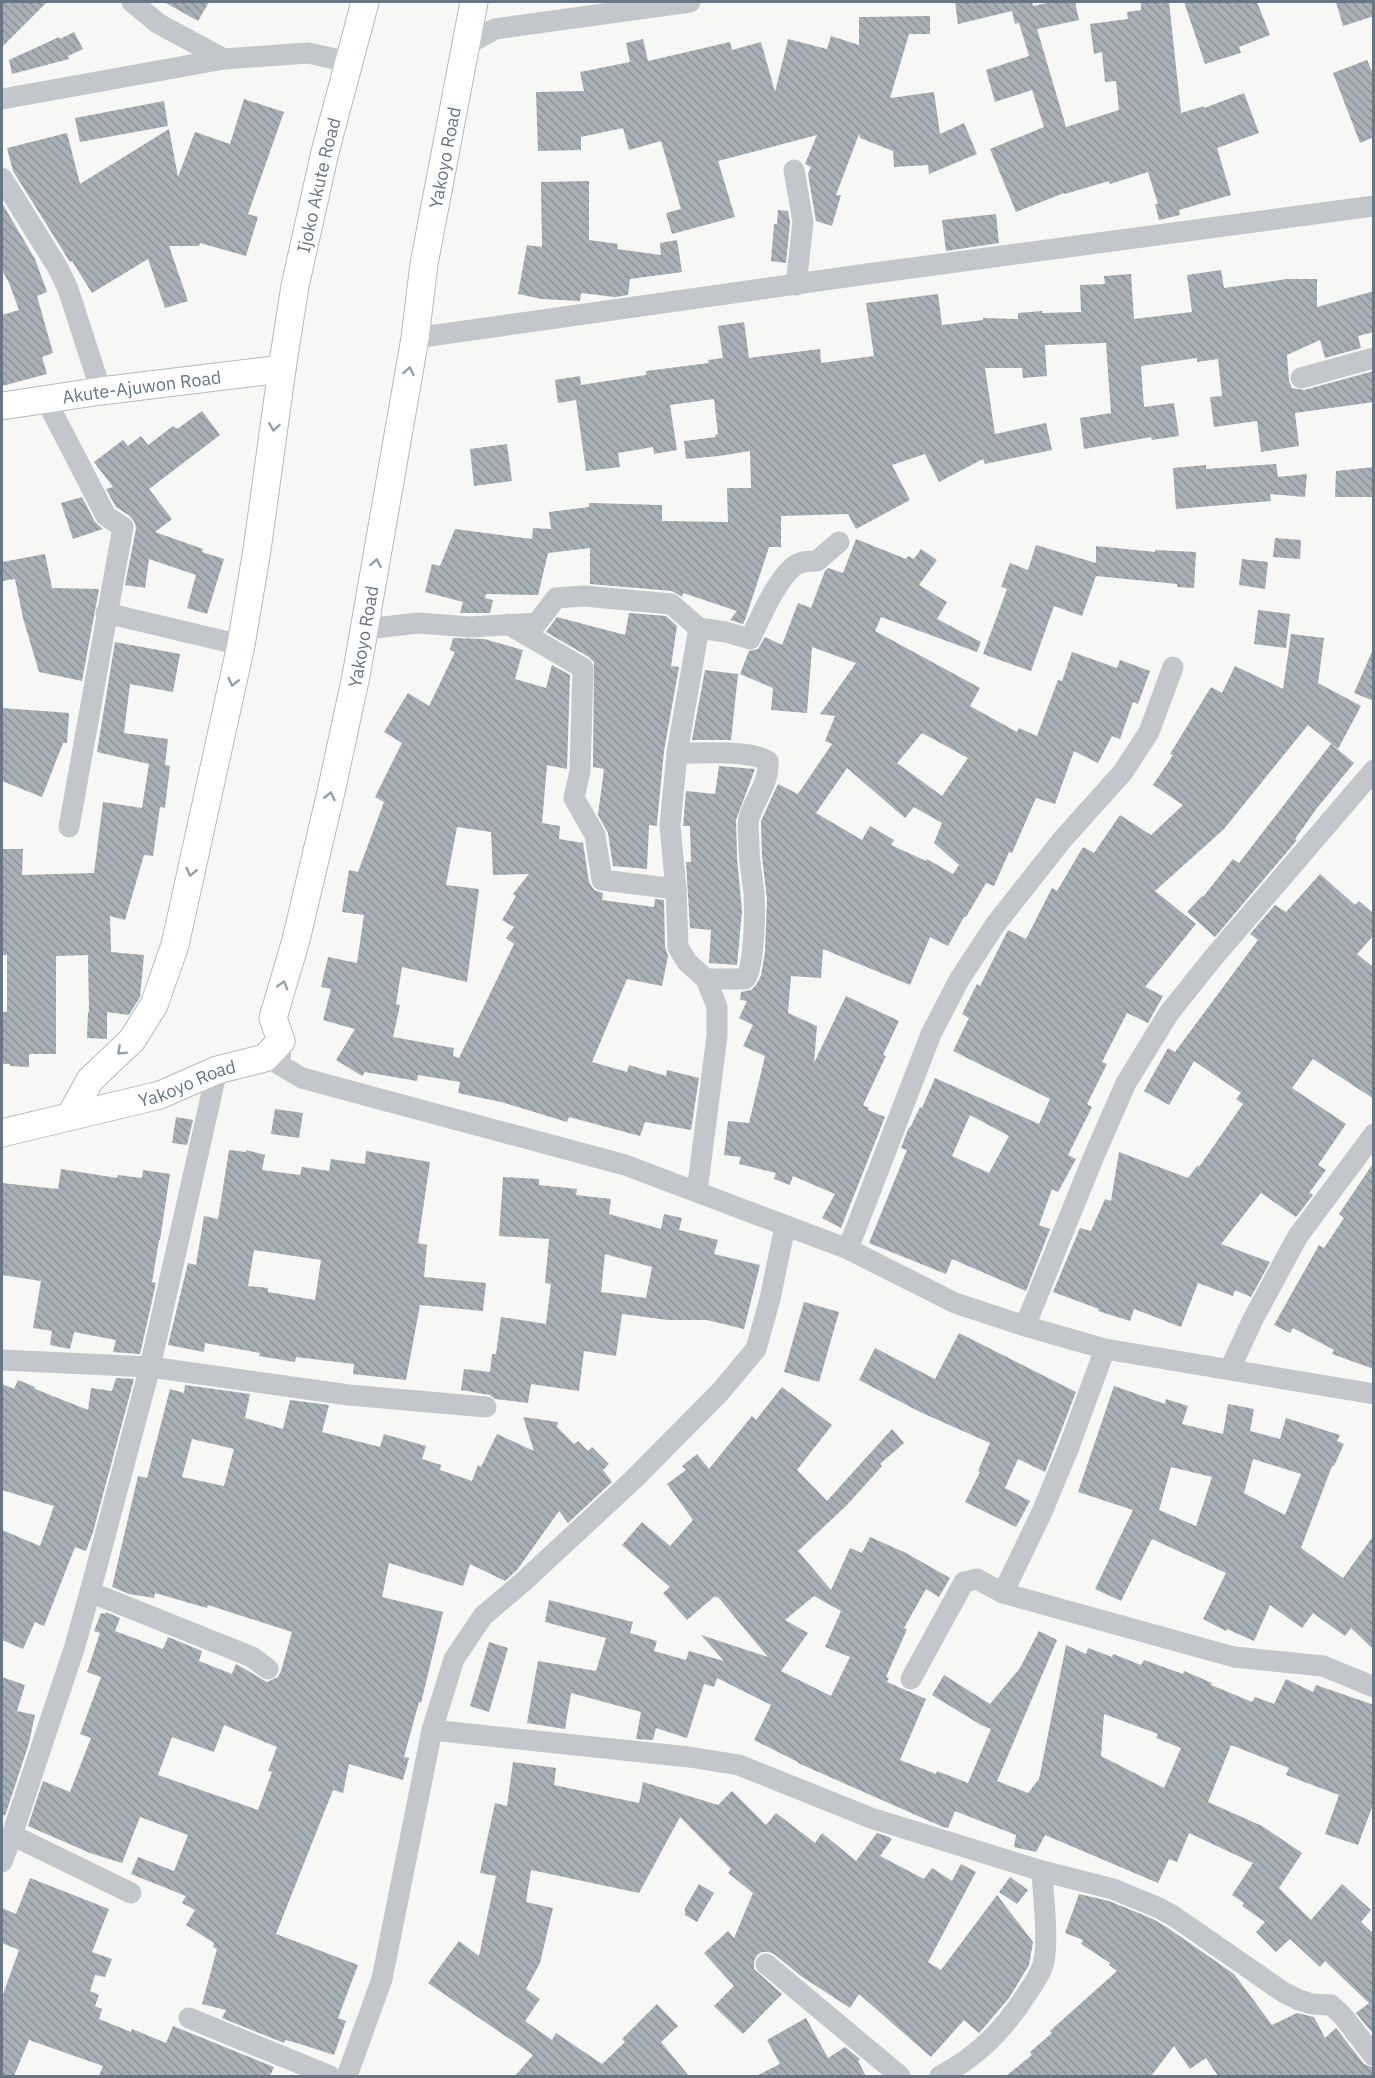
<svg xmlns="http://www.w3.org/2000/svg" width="1375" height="2078" font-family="'IBM Plex Sans',sans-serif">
<defs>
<pattern id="building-back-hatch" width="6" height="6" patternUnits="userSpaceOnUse" patternTransform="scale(1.5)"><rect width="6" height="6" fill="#a8afb5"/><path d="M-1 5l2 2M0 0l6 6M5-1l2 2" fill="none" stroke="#8d9399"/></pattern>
</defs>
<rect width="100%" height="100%" fill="#f7f7f5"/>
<!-- building -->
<g fill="url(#building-back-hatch)" fill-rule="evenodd">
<polygon points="2,2 47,2 2,47"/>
<polygon points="164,2 209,2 198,21"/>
<polygon points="955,2 1032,2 1033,6 1052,2 1075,2 1079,20 1037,29 1066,127 1119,110 1116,81 1105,82 1102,52 1094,54 1090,24 1128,19 1127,12 1141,10 1141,2 1169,2 1181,113 1204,106 1204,108 1244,93 1259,133 1217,148 1231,195 1179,210 1180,215 1159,220 1155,204 1158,204 1148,172 1110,184 1109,181 1065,194 1064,193 1016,212 990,149 1044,127 1032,90 995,102 986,70 1029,56 1019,23 1015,24 1012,11 958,24"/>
<polygon points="1184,2 1257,2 1270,35 1239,47 1241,53 1205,64"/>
<polygon points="1336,2 1374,2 1374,16 1343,26"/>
<polygon points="930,16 930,34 909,34 890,98 934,92 940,134 964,123 977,154 929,174 928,165 894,167 893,151 860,138 859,134 836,195 841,195 832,226 816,221 808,174 811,167 805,164 817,135 718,161 735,217 672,234 666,213 681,209 661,141 629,150 623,128 581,137 581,150 538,151 536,92 584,91 580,72 630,62 626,43 643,39 648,61 730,42 732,50 761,42 775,92 788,39 827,49 831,36 859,45 859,17"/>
<polygon points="74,32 83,49 68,56 69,59 12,74 9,60 59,37 60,39"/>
<polygon points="1367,60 1374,76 1374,137 1360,143 1333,73"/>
<polygon points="244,99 284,112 248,214 258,217 246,256 200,243 199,246 169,246 188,301 165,308 148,259 92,293 72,261 70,262 13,171 7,148 67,133 80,184 169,129 178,177 195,132 230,144"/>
<polygon points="164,101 168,126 80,142 75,118"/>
<polygon points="589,181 589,240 618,244 617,249 661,255 660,243 677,240 682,272 630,279 628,295 615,297 581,293 580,301 542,299 518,294 527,245 542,247 541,182"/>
<polygon points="2,203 35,259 47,292 37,296 53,353 42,357 47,374 2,386 2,315 19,310 9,283 2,270"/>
<polygon points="778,210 788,211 790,222 786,263 771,261 774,224 777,224"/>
<polygon points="996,214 999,243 946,251 942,220"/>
<polygon points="1221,270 1224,288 1287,279 1317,279 1317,307 1374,291 1374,332 1358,336 1361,348 1325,358 1320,340 1287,355 1289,381 1292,388 1304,390 1374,371 1374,402 1295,413 1299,446 1261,452 1257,421 1214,427 1210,397 1222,396 1218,359 1197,362 1197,358 1141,366 1144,407 1174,403 1179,436 1152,440 1151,437 1084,449 1080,418 1111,413 1106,343 1045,345 1047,376 1023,378 1022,368 985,368 995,434 1046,423 1052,450 985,464 983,459 939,482 925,454 892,465 910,500 856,529 848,514 781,516 781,547 769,547 747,614 745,613 747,615 743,624 730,620 737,611 683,593 682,597 672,591 590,584 590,548 548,553 538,595 486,594 485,598 493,600 490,613 460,613 463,602 425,592 432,564 440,566 455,529 532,539 533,528 551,529 549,512 589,507 589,503 662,505 662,521 728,522 727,488 751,488 750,451 719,456 686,459 684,441 716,437 715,435 718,434 714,399 670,405 677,450 654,454 653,447 618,453 620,467 586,471 576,400 558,403 555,380 580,376 581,385 646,375 646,371 709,363 708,360 723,358 718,326 744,322 749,358 820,349 821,363 874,356 866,303 938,294 942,325 983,320 983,318 1018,319 1018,313 1042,311 1042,313 1081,312 1080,285 1105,284 1104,276 1131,274 1134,319 1192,312 1187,275"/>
<polygon points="202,411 220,435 149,489 172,519 155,532 203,549 202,552 224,559 207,614 187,608 196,575 149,559 145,588 125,585 136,529 135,523 130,516 116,507 106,489 113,487 94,462 123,440 128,446 141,436 148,445 173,426 177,429"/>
<polygon points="507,444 512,481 474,486 470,449"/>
<polygon points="1276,464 1278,477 1307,474 1305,497 1270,494 1271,501 1176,509 1173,468 1206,465 1206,469"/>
<polygon points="1374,467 1374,497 1335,497 1336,471"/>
<polygon points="82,497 95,522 103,529 73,539 61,503"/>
<polygon points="1275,538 1301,540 1300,559 1273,557"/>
<path d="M856,539l50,20 2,-3 6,3 7,-10 16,11 -18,25 28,17 -10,17 44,23 -4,10 -96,-35 -6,14 105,57 -10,18 47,26 2,-4 18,8 21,-56 4,1 10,-29 45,16 3,-8 30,11 -12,33 -5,-2 -13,37 -8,-3 -14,27 -24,-12 -19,53 -19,-6 -24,55 -3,-1 -15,34 -8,-3 -20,34h-2l-16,29 -18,-9 -20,48 -87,-36 -2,29 -30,-2 -3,37 29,13 -3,37 32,-67 53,25 -16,34 3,1 -23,49 6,3 -1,2 17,7 -44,111 -19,-10 13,-24 -42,-18 -3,9 -16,-6 2,-6 -37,-9 2,-7 -17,-2 4,-34 21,2 16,-67 -22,-10 10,-21 -14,-7 8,-17 -7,-1 1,-8 10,-2 5,-5 5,-9 4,-24 2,-53 -5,-42 -1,-36 17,-37 20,10 34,-50 -7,-3 10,-25 -15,-2 36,-51 -44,-16 -5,66 -36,-3 2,-22 -33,-14 9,-23 9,-2 7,-12 17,8 16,-42 13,5 14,-37 3,-3 15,5zM922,733l46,25 -26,38 -45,-33zM847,768l58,50 9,-11 28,16 -8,20 25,22 -6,9 -26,-15 -1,2 -35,-16 3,-5 -24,-14 -8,14 -46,-27z"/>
<polygon points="1036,545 1096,563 1096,546 1155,552 1155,550 1196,552 1194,588 1177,587 1177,584 1096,576 1082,616 1054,606 1031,671 983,654 1007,589 1001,587 1010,563 1028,570"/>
<polygon points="45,554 52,588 99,589 82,681 39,672 23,618 15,579 2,581 2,562"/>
<polygon points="1242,559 1268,562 1265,589 1239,585"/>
<polygon points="1258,610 1290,614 1286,648 1254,644"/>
<polygon points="629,613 666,616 677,626 671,666 679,667 664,751 657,823 657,826 649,825 647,869 613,866 608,833 598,815 604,769 593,767 594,662 589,657 546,632 557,617 625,635"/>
<path d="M1291,634l33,4 -6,45 43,23 -23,43 -30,-24 -84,104 -69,62 41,33 -51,63 18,9 -15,27 -21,-10 -25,49 5,2 -20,40 5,3 -24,48 8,4 -18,33 -6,-3 -13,36 11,4 -24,62 -74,-32 -6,15 -77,-31 38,-93 -6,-2 8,-21 1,1 10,-21 2,1 13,-30 104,46 11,-25 -97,-48 16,-33 -7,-4 15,-30 3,2 28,-56 18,9 26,-51 5,3 26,-44 11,6 26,-38 31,20 32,-30 -30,-20 20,-30 -3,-1 41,-67 11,6 13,-27 48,23zM970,1115l39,21 -20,37 -37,-17z"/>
<path d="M453,638l31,1 39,11 -8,29 31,9 6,-23 18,10 -3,94 -20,-4 -5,58 18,3 -1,13 24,4 6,39 5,8 9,3 -1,7 52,7 1,-8 9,1 1,47 3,9 -6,30 -35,-7 -35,83 35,10 2,-7 37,11 1,-6 32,8 -8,52 -46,-8 -5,14 -71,-19 -2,5 -66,-20 -43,-9 2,-11 -42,-7 -1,6 -52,-9 -3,4 -26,-16 19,-31 -32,-9 8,-31 -10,-2 7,-30 29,6 7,-48 -22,-3 7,-42 9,2 26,-70 -9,-5 27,-54 -18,-11 24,-39 21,13 26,-54 -5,-2zM457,827l34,5 2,43 36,-1 -16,20 3,2 -14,24 12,7 -8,11 8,6 -55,114 -6,-2 1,-8 -61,-11 7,-32 -4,-1 6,-37 65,15 12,-93 -33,-4z"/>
<polygon points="115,642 180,654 173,692 130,684 124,733 168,739 165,765 170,766 165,808 160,807 153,856 144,855 125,920 110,916 111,952 144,955 140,997 129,1015 107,1012 107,1039 87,1038 88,1012 89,1012 88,955 56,956 56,1054 29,1054 29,1067 10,1066 10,1064 2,1064 2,1012 7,1012 7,955 3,955 2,849 23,849 22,875 94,873 103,802 142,808 149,764 97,752"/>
<polygon points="1374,647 1374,701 1354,693"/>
<polygon points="705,670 738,674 731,740 692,740"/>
<polygon points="2,708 69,713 67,743 63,743 42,797 2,781"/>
<polygon points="1331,744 1354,763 1317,808 1295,839 1297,840 1215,937 1187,912 1202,896 1203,897 1233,859 1239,863"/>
<polygon points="719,766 755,769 736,820 737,858 742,911 737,965 709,963 711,930 690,928 686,862 691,862 690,826 683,826 686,791 715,794"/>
<polygon points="1320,874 1355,905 1359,901 1374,914 1374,935 1357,954 1374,968 1374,1099 1313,1059 1292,1088 1346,1124 1318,1165 1326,1170 1309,1193 1313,1195 1296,1217 1261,1193 1221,1244 1270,1262 1251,1297 1235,1290 1233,1296 1198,1283 1181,1327 1134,1309 1130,1321 1098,1311 1099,1309 1053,1292 1080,1228 1091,1231 1105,1199 1111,1201 1119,1152 1188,1178 1198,1165 1199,1167 1243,1104 1236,1099 1241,1093 1194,1061 1169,1105 1144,1091 1168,1048 1175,1052 1258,940 1250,934 1275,905 1286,912"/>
<polygon points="275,1109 303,1113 299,1138 271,1134"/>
<polygon points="176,1117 193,1120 187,1145 172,1143"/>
<path d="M229,1150l17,2v-2l19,5 -3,15 38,5 2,-8 27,4 2,-12 34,5 1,-13 64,11 -12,81 9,2 -3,32 62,6 -3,28 -63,-6 -14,75 -53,-6 1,-10 -58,-7 -1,5 -36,-6 1,-3 -55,-10 -1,9 -36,-7 20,-82 8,2 8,-49 14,3zM254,1250l67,10 -6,40 -47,-8v-4l-20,-2z"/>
<polygon points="1374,1162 1374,1369 1332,1354 1334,1350 1293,1328 1290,1333 1274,1325 1319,1245 1324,1248 1344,1218 1339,1214"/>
<polygon points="61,1169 117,1178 118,1175 142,1178 143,1170 170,1174 160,1240 159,1240 152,1282 156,1283 140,1354 113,1352 116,1340 74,1332 70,1349 50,1345 52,1331 33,1328 41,1281 2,1275 2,1183 58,1189"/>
<path d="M503,1177l36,2v6l38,4 -1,6 35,4 -2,15 52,15 3,-15 18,4 -3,12 39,10 -4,14 46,11 -16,64 -37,-9h-39l-46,-6 -6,42 -32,-5 -5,40 -48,-7 -3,19 -33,-4 -5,-4 -29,-5 3,-21 26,3 2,-18h4l5,-37 45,7 5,-40 -6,-1 4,-44 -50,-3zM605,1254l47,13 -6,31 -45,-6z"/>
<polygon points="804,1302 839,1312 819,1382 784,1372"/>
<polygon points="959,1333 1076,1392 1045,1472 1018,1459 1005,1488 1030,1501 1016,1527 965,1502 980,1472 978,1471 990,1443 920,1412 859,1380 875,1348 935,1379"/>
<polygon points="116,1378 134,1379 93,1532 86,1551 75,1547 44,1626 35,1622 23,1649 2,1640 2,1530 40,1546 54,1506 2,1490 2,1384 14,1389 18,1380 35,1387 35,1389 88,1410 91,1388 112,1391"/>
<path d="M185,1385l65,9 -5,24 38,11 7,-29 39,5 -7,27 58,15 4,-13 42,12 -4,13 19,6 -1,5 32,11 6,-16 3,2 16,-33 37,17 -11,-34 35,5 -1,5 17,17 4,-3 10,10 4,-4 17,17 -6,6 9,12 -44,41 -9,-12 -42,59 -12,11 -35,-17 -7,22 -74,-23 -7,34 61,15 -22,91 -2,-1 -15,55 5,1 -6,22 -54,-16 -6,29 -10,-3 -57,144 82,31 -20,53 8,3 -12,34 -37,-12 -12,-3 -1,3 -62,-25 4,-8 -24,-6 15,-55 -4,-2 1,-4 -28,-18 9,-15 -13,-7 4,-7 -55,-22 7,-17 36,14 14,-36 -48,-18 -18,46 -32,-10 -62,-27 15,-45 27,11 21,-54 -11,-4 21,-57 -14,-5 13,-39 -6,-2 7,-18 4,1 1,-2 14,6 -5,13 48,18 5,-12 34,14 -3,10 33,13 4,-10 31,18 11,-5 3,-6 11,-39 -84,-27 -1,3 -52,-15 -1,5 -25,-4 -17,-7 26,-111 9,2 23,-89 14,4zM192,1439l42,10 -10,37 -42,-9zM224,1725l53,22 -9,24 4,1 -14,38 -100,-35 14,-38 42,15z"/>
<path d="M1114,1386l51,18 1,-5 22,7 -6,18 41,10 5,-30 26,5 -4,22 30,8 6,-21 54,17 -3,6 7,3 -10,22h-2l-31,82 42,30 31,-43v115l-23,-22 -6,8 -32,-23 -11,15 -32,-23 -16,36 -27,-12 -1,2 -23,-12 23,-46 -74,-34 -31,62 -26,-12 38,-79 -55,-18zM1253,1459l48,15 -16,41 -41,-22zM1171,1467l41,10 -16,49 -37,-16z"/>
<path d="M782,1387l50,38 -35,45 30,31 65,-72 12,14 -24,21 2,2 -35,39 -49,46 33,39 19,-42 12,5 8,-16 36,16 44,25 -11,19 -13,-8 -22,39 3,1 -21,48 3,1 -2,4 39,17 -26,61 36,14 1,-3 31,12 23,-54 -10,-4 -49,-30 12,-20 46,29 30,-36 19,-37 18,9 -60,141 31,12 11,-14 27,-134 20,9 2,-6 24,9 1,-3 28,11 3,-5 39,14 1,-3 28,12 -1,2 41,17 3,-5 19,7 12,-25 27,13 3,-7 58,20v97l-16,43 -33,-11 14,-39 -53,-20 3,-7 -58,-23 -23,57 54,24 40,27 -23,35 32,32 31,-36 29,26 -10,12 13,12v101l-18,-22 13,-10 -44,-42 -5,6 -30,-28 -14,13 -20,-20 9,-10 -23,-16 2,-3 -12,-8 21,-32 -64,-30 -12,29 -8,-3 -11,24 -113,-48 -9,17 -22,-5 2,-12 -61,-24 -7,17 -5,-1 -145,-64v-1l-44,-22 17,-35 -54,-27 -3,9 -10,-3 -17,54 -31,-10 -3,12 -17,-1 5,-27 -70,-19 -6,36 -38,-6 11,-62 58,10 10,-33 -61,-16 4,-22 84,22 -3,11 27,8 -3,10 32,9 3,-9 35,10 -23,-26 67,22 -50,-60 -1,1 -2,-2 -28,24 -24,-27 7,-6 -48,-42 20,-23 28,24 23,-26 -26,-36 19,-14 -4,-4 15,-12 12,15 43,-53 4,4zM814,1596l27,15 -16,36 25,10 -19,39 -50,-25 27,-38 -23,-13zM1104,1714l54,20 -2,4 25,10 -17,40 -63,-32z"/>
<polygon points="489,1642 508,1648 489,1712 470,1706"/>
<polygon points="2,1677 25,1685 17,1711 35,1715 29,1743 5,1816 2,1814"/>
<polygon points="513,1762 556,1768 554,1785 639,1803 643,1782 718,1805 732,1791 766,1825 776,1813 815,1843 822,1833 856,1861 877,1833 889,1837 892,1839 880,1856 924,1879 932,1868 952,1881 961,1864 976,1872 928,1962 941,1970 997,1895 1033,1942 1029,1965 1009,1998 981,2031 979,2033 964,2020 931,2057 859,1994 850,2008 801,1976 774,1954 769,1952 762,1952 757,1955 754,1961 754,1969 782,1994 743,2034 714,2006 734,1986 704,1953 728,1931 734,1938 753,1893 728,1873 731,1869 680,1817 639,1893 531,1870 526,1902 553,1908 540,1963 526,1989 540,1999 525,2021 552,2040 556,2033 602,2064 625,2042 622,2039 657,2004 678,2026 661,2042 689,2076 515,2076 533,2055 428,1983 459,1941 479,1956 496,1876 480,1873 495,1803 507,1806"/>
<polygon points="1010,1877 1028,1890 1017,1904 999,1892"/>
<polygon points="30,1878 109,1909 92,1952 112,1959 105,1977 95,1975 90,1991 99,1995 95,2006 102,2009 99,2019 131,2032 132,2029 166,2043 173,2026 274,2067 270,2076 99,2076 103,2066 29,2040 14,2076 2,2076 2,1997 19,1950 2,1943 2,1908 16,1914"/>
<polygon points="699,1884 714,1893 697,1922 685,1915 685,1908"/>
<polygon points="1079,1894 1109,1901 1153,1919 1168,1928 1234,1974 1272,2025 1297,2013 1314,2017 1325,2038 1336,2028 1364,2064 1374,2068 1374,2076 1218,2076 1206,2058 1190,2069 1174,2046 1151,2076 1006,2076 1032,2055 1030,2052 1052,2033 1050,2031 1117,1971 1109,1965 1110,1963 1081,1944 1083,1940 1065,1933"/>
<polygon points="806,2018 828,2058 845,2047 860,2059 858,2061 866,2076 756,2076 780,2064 767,2040"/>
</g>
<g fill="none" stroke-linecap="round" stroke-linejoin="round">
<!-- major casing -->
<g stroke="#b6babe" stroke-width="29">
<g id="major">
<path id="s1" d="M2,406l99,-15 181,-22"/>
<path id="s2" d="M70,1116l20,-36 42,-40 22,-35 21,-60 66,-300 16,-95 25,-181 13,-83 30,-134 40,-150"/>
<path id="s3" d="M2,1133l158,-38 57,-25 48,-12 16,-17 -8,-23 23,-78 35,-148 25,-116 59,-338 9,-74 50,-262"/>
</g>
</g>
<!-- minor -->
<g stroke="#c3c6ca" stroke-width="21">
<polyline points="132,2 159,24 224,59"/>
<polyline points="466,45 495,29 690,2"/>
<polyline points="2,99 224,59 308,53 349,62"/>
<polyline points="794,170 803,222 796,285"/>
<polyline points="2,178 58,268 68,289 101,391"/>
<polyline points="415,338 867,274 1374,206"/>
<polyline points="1301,378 1374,358"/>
<polyline points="46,400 106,516 123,527 69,827"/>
<polyline points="106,613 241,645"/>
<polyline points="508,624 583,668 580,771 574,798 595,835 602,880 676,889"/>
<path d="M365,628h10l43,-5 52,4 67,-4 19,-25 28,-2 87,8 28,24 27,4 24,7c11,-22 25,-57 44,-73 7,-5 15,-5 23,-5l22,-19"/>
<path d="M677,753c25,1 70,-4 91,8 2,21 -13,37 -19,57 -2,8 0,19 0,28 0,16 3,30 5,46 1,16 1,76 -9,87h-39"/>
<polyline points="281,1041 280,1065 302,1078 625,1165 848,1249 955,1303 1025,1326 1105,1349 1374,1394"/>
<polyline points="697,1192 717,1036 717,1007 706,979 687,962 678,947 676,889 670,826 677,753 699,628"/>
<polyline points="848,1249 931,1034 959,980 995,925 1062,840 1123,772 1149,732 1173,667"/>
<polyline points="1025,1326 1094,1156 1126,1083 1169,1013 1213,958 1374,770"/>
<polyline points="2,1360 150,1367 349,1395 486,1407"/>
<polyline points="1230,1369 1253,1319 1298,1236 1374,1134"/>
<polyline points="90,1592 252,1657 268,1669"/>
<polyline points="1003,1593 1042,1512 1069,1447 1105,1349"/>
<polyline points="911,1679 964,1582 977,1579 1003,1593 1234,1657 1323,1666 1374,1687"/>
<polyline points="432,1730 689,1757 739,1765 871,1818 1042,1871 1113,1889 1159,1908 1175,1917 1283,1992 1299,2000 1312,2004 1331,2005 1342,2015 1374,2056"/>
<polyline points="12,1835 131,1893"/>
<polyline points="2,1862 12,1835 74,1649 90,1592 150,1367 217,1070"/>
<polyline points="766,1964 900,2076"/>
<polyline points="189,2018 330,2076"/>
<polyline points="347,2076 382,1979 432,1730 454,1659 483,1616 523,1582 634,1479 721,1391 756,1349 770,1299 785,1226"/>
<path d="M940,2076c39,-20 65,-48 88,-84 8,-12 16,-23 17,-38 3,-25 -2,-57 -3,-83"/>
</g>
<!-- major -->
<use href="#major" stroke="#fff" stroke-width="27"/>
</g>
<!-- one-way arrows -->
<defs><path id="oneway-chevron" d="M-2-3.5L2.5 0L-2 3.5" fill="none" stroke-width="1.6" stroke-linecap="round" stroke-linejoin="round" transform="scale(1.5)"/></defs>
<g stroke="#959ea9">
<use href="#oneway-chevron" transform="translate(409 371) rotate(-80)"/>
<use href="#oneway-chevron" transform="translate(274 427) rotate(98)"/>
<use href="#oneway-chevron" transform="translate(376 563) rotate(-80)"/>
<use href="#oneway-chevron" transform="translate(233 682) rotate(103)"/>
<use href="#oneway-chevron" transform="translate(330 796) rotate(-77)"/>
<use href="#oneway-chevron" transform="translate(191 872) rotate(103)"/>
<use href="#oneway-chevron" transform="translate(283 985) rotate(-74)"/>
<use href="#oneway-chevron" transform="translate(121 1051) rotate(137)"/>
</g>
<g text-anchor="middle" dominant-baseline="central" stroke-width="6" stroke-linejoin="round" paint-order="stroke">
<!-- street labels -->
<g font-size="18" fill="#687584" stroke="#fff">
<text stroke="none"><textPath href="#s3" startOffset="1200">Yakoyo Road</textPath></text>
<text stroke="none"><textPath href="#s2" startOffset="978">Ijoko Akute Road</textPath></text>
<text stroke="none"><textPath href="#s1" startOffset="141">Akute-Ajuwon Road</textPath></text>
<text stroke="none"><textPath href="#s3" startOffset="714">Yakoyo Road</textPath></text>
<text stroke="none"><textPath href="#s3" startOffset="192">Yakoyo Road</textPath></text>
</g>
</g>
<!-- border -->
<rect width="1375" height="2078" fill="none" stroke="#687584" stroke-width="6"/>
</svg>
